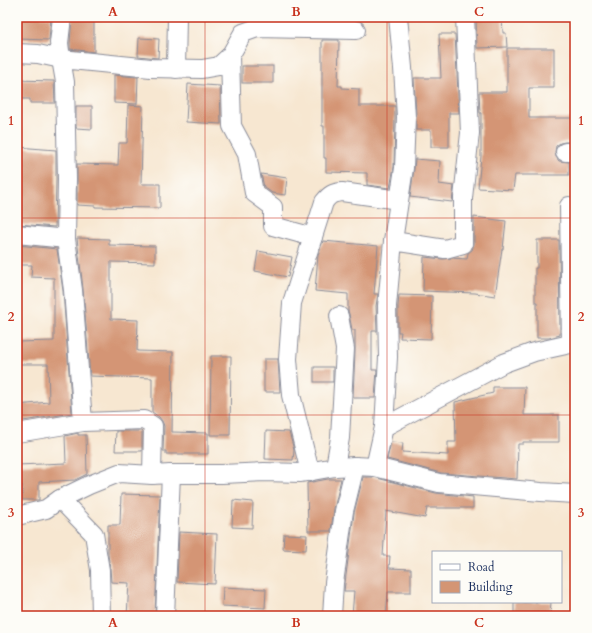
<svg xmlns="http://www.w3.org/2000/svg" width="592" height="633" font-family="Cardo,serif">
<rect width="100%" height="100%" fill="#fdfcf7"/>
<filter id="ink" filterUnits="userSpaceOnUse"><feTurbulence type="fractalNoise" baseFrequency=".025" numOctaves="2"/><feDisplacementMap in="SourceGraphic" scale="8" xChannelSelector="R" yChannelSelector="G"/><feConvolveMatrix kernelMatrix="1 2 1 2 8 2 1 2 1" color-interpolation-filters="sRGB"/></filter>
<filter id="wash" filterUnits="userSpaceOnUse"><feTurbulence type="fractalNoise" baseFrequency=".012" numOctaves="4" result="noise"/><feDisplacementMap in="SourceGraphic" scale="16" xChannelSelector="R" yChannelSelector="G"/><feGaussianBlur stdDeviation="0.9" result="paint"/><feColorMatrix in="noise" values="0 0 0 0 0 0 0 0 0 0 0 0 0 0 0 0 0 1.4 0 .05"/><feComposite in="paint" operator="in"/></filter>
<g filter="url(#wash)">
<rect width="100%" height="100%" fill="#f7e7d1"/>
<g id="blocks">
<!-- building -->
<g fill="#d49574">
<polygon points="17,17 51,17 49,40 17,39"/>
<polygon points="72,17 94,17 94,52 70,49 70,43"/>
<polygon points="476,17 502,17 503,33 506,33 507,47 477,48"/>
<polygon points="439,34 455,34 459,113 449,113 449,147 431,147 431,130 416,130 416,116 414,78 441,78"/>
<polygon points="139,38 159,39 158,58 138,56"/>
<polygon points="322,40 339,40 338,86 342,86 342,88 359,89 359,106 395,106 395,117 394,167 390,188 367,185 367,173 326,172 326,158 324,158 324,126 322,126"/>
<polygon points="507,48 554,48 554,88 529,88 529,118 573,118 573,142 565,142 560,143 556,146 555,152 556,157 559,161 569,162 569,175 515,175 513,190 478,188 481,156 481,113 480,113 479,92 507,92"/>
<rect x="242" y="66" width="31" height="17"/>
<polygon points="114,75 138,77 137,104 114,103"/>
<polygon points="17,80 54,81 55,103 30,103 30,99 17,99"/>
<polygon points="188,84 220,86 221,124 186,122"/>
<polygon points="128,105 143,106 141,184 160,184 160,208 95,207 95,206 77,205 77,164 118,165 119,143 127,143"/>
<polygon points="76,106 92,106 92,129 76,128"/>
<polygon points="17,147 56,150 56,179 55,227 17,224"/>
<polygon points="415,159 440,161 439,184 454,186 452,202 410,197 414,169"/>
<polygon points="261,174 287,178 285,195 272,193 264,187"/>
<polygon points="474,217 506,221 503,249 502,249 495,296 475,293 423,291 424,257 443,259 451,258 467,259 468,253 472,250 474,244"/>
<polygon points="77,238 109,239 109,245 155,246 155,263 111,262 111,319 138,320 137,351 173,352 172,432 208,433 208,454 166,454 166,451 163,451 164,426 162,421 159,417 152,412 152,378 90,376 83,289"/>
<polygon points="537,240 559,240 560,335 549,338 537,338 537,302 535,302 535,268 537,268"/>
<polygon points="323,241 378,246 374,294 378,294 376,306 377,331 372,331 372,370 377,370 375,398 353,398 355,350 355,330 352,330 349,314 348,311 348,294 315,291 318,255"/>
<polygon points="17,245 57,249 63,291 72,413 17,422 17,405 49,402 48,364 17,364 17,342 54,341 54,278 31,277 32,265 17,265"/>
<polygon points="258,251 292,257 288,277 255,271"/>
<polygon points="399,295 432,296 431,339 400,338 401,332 398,332 398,306"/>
<polygon points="211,356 231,356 230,435 210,435"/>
<polygon points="264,359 278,359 280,392 264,392"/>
<rect x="314" y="367" width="19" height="15"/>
<polygon points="493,387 525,387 524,415 559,415 559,442 523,442 523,444 518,444 517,479 441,473 387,459 391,442 403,443 402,452 448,455 448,442 456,442 455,402 493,393"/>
<polygon points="116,431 141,431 142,432 142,451 115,451"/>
<polygon points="266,431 289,432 294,450 293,460 265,459"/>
<polygon points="78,433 78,435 86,435 87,474 75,480 39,482 39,500 22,500 22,485 17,485 17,465 66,463 65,436"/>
<polygon points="363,477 373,477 436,493 473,497 473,508 427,508 425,518 386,511 383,556 390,556 389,568 411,569 411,592 388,592 386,616 352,616 354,591 344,591 354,513"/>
<polygon points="328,479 341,479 334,509 331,531 308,531 307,483"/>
<polygon points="121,494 160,495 155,616 127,616 129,583 111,582 110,568 108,555 108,525 120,525"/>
<polygon points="233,500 253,502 252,528 232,527"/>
<polygon points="179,532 217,534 215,584 177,582"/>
<polygon points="284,534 307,535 306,550 283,549"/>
<polygon points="223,587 266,589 265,608 222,606"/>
<polygon points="514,602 551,602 550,616 514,616"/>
</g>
</g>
</g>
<g filter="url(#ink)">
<use href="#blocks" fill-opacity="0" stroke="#898b98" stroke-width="1"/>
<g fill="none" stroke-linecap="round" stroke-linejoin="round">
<!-- street casing -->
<g stroke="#898b98" stroke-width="20">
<g id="street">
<polyline points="465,17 470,133 463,198 463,244 445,249 393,241 387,306 388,357 384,427 375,467 439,483 541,492 575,494"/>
<polyline points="17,53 38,54 61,59 59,43 62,17"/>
<polyline points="230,56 232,126 247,154 254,193 273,207 273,226 313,237"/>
<polyline points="176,69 177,17"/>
<polyline points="565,152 575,152"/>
<polyline points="569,206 571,344"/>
<polyline points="17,234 66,239 67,179 65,82 61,59 151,68 202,69 219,66 230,56 243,33 257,28 356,30"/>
<polyline points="66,239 73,290 83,422"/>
<polyline points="393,241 404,168 406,117 403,68 398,17"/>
<polyline points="384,427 504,363 534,352 575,343"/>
<polyline points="17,433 83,422 144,420 153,426 152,475"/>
<polyline points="335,467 340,438 345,349 339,316"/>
<path d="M310,472l-19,-77 -3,-36 4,-56 32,-101c6,-8 9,-9 18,-10l57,8"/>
<polyline points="60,499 94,534 100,570 101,616"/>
<polyline points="17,516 46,509 60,499 89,485 119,473 152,475 171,474 222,474 264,472 301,473 335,467 355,466 375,467"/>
<polyline points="165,616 171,474"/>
<polyline points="332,616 334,583 344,511 355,466"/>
</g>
</g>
<!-- street -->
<use href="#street" stroke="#fff" stroke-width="18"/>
</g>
</g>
<!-- grid -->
<path fill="none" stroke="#c8321e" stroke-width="1" stroke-opacity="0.55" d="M205,17v599M387,17v599M17,218h558M17,415h558"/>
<!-- margin -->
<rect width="592" height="633" fill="none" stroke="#fdfcf7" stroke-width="44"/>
<!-- legend -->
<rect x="432" y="551" width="130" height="52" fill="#fdfcf7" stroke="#a3aaba"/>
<rect x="440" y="564" width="20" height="6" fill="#ffffff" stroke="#a3aaba"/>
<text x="468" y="571" font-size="12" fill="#1b2f5e">Road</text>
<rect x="440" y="581" width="20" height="12" fill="#d49574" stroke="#a3aaba"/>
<text x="468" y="591" font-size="12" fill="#1b2f5e">Building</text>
<rect x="22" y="22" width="548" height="589" fill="none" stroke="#c8321e" stroke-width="1.5"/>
<g font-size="13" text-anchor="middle" font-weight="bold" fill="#c8321e">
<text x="113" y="16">A</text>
<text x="296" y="16">B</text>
<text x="479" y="16">C</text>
<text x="11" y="125">1</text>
<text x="581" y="125">1</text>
<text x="11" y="321">2</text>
<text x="581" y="321">2</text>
<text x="11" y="517">3</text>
<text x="581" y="517">3</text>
<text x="113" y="627">A</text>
<text x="296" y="627">B</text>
<text x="479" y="627">C</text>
</g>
</svg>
